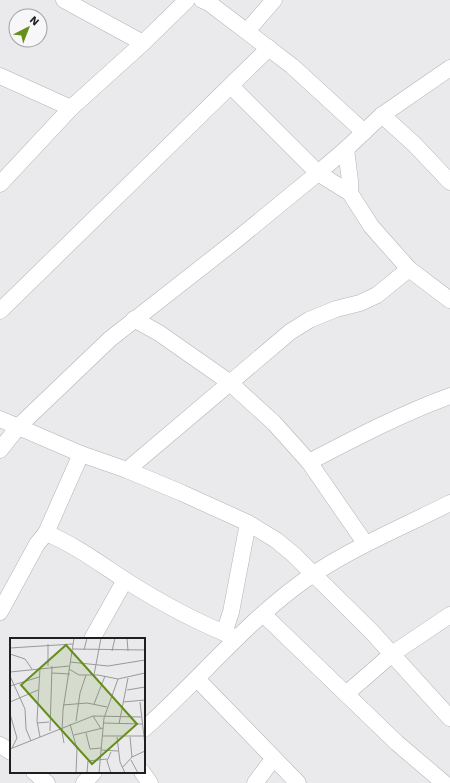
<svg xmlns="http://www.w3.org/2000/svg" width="450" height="783" font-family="'Work Sans',sans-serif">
<rect width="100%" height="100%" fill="#eaeaed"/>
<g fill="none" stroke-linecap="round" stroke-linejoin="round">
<!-- minor casing -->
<g stroke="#b2b2b5" stroke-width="17">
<g id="minor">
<polyline points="64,0 143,43"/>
<polyline points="202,0 209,3 292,66 364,132"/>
<polyline points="247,31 274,0"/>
<polyline points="0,76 71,108"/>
<polyline points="231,86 318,173 350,193"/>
<polyline points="382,115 414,144 450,182"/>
<polyline points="346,149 350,181 350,193 371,226 409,269 450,300"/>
<polyline points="0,184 71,108 143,43 187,0"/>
<polyline points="0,311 269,48"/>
<polyline points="134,319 159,333 229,382 274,423 309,462 365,543"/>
<polyline points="0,419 81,454 127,470 182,493 248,523 276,540 293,554 371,631 450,718"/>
<polyline points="0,450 19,426 110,339 230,245 318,173 346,149 382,115 450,68"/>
<path d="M309,462c46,-24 92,-48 141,-66"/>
<polyline points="127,470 290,332 309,320 336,309 360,303 377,295 409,269"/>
<path d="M46,533c29,12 53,30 79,47 36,23 73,43 112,58"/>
<polyline points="0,612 37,544 46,533 81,454"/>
<polyline points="263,614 397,743 444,783"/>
<polyline points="224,633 231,612 248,523"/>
<polyline points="92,639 125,580"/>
<polyline points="197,679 298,783"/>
<polyline points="346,694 392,654 450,615"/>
<path d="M144,729c51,-45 95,-99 150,-141 47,-36 103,-58 156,-85"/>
<polyline points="0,745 11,752"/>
<polyline points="34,772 47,783"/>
<polyline points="142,772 150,783"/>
<polyline points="84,783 94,772"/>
<polyline points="255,783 273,759"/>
</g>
</g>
<!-- minor -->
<use href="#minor" stroke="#fff" stroke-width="16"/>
</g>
<!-- overview -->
<g transform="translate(10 638)">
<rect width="135" height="135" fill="#eaeaed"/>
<path fill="none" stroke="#99999b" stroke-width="1" d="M117,0l1,13M38,6v22M0,10l63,-4M63,11l72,1M74,12l3,-12M102,13l3,-13M0,16l15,5 7,10M60,24l38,4 37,-6M30,30l-3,53 3,16M59,31l10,6h19l20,4 27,-6M0,34l59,-6M42,35l18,1M84,37l7,-37M0,38l15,33 1,20 5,12M0,48l29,-9M117,52l18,-3M0,64l28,-12M113,64l22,-2M130,64l5,43M84,66l11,-28M53,67l24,-2 20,4M0,76l7,24 -5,10M83,78l8,13M66,83l4,-28 6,-18M27,85l12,-1M93,85l39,1M60,86l7,25 -1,24M109,86l9,-46M40,93l2,-65M76,95l4,16 11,-1M64,97l29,-7M92,98h42M107,99l3,25 5,11M120,99l2,20M54,105l-2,-11 1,-22 11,-72M0,111l83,-33 48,1M91,112l17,1M121,122l7,13M112,130l10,-11 13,-6M77,135l1,-12 19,-2M89,135l5,-55 14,-39M101,135l-4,-12 4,-9"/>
<path fill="#668e1c" fill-opacity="0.15" stroke="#668e1c" stroke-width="2" d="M56,7l71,79 -45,40 -71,-79z"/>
<rect width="135" height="135" fill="none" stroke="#1f1f20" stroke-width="2"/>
</g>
<!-- north arrow -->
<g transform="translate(28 28) rotate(42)"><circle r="19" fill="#f7f7fa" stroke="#a1a1a3"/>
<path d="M0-3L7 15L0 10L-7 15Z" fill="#668e1c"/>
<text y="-6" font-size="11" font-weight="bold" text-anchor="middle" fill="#1f1f20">N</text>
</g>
</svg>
